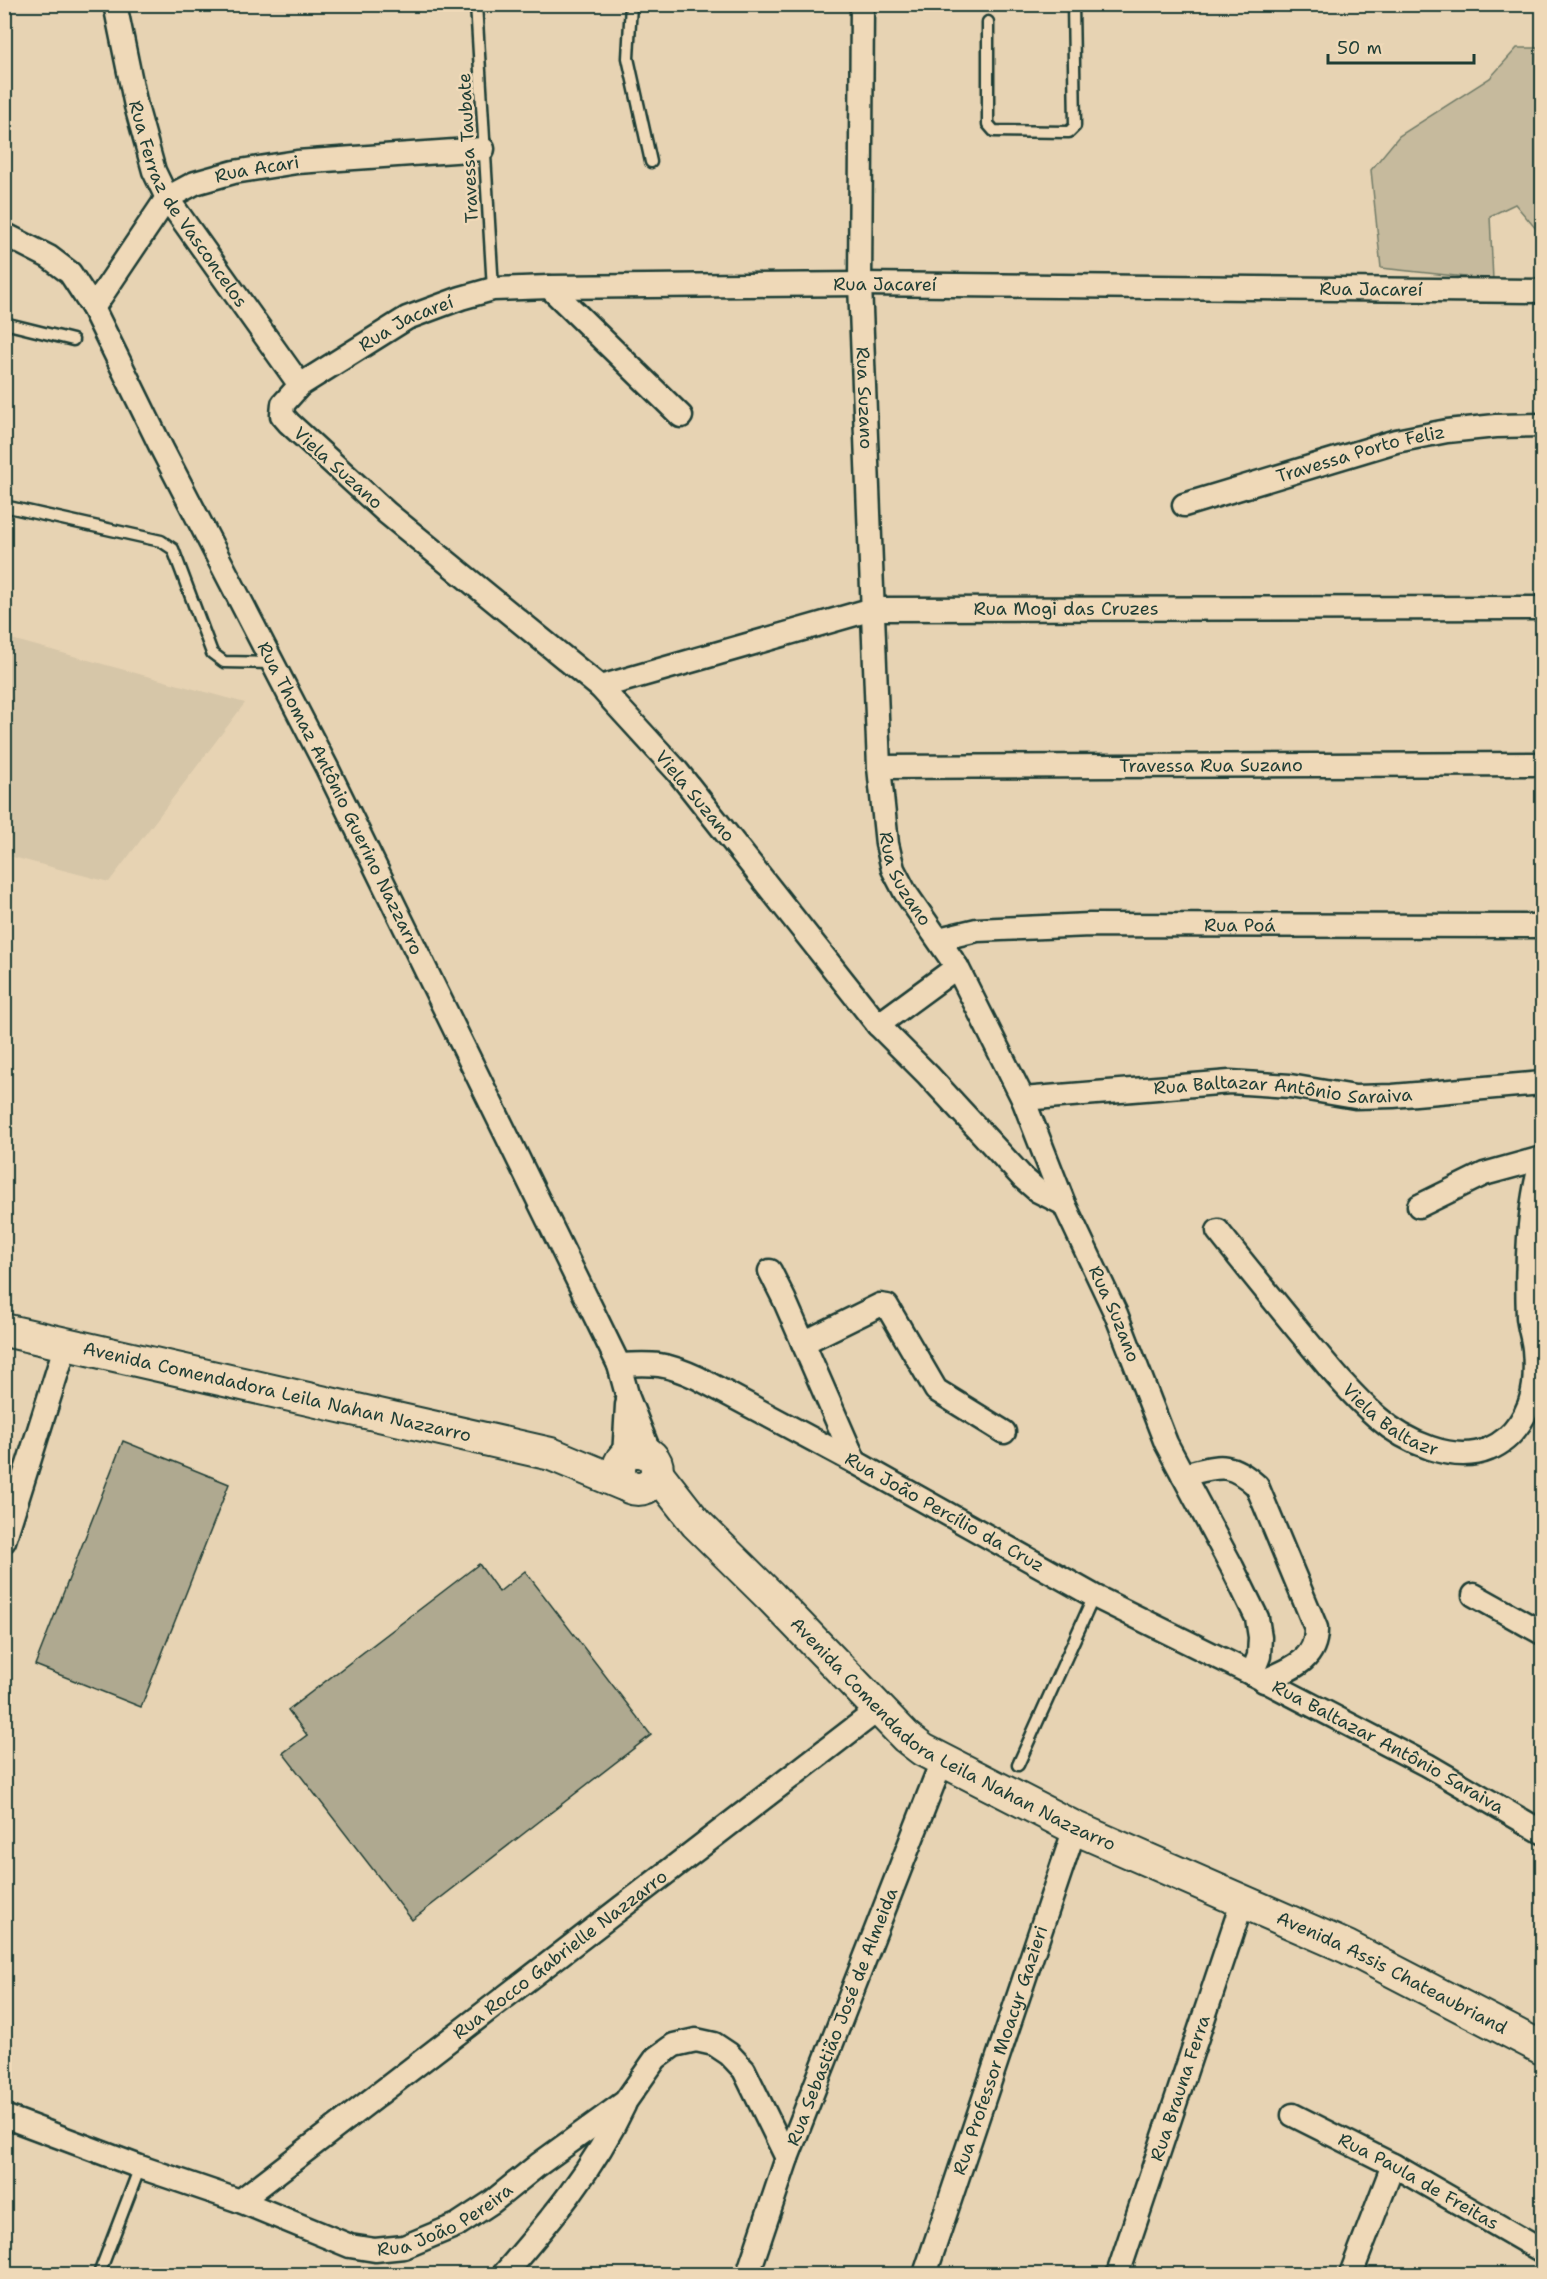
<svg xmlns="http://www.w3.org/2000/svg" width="1547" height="2279" font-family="'Shantell Sans',sans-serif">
<rect width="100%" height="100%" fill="#e7d3b3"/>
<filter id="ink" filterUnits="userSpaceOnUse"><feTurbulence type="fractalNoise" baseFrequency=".0167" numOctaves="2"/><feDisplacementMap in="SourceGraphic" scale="12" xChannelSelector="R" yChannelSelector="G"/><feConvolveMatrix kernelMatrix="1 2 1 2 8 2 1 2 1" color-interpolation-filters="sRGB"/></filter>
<g filter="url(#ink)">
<!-- built -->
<polygon fill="#d6c6a8" points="4,637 245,703 109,882 5,855"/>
<!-- green -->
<polygon fill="#c6ba9d" stroke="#727c68" stroke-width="1.5" points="1517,48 1542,48 1542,236 1515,204 1490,216 1493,280 1381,268 1371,170 1399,136 1490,78"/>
<!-- building -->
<g fill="#afa990" stroke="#1f3d34" stroke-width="1.5">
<polygon points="123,1441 229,1484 141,1707 35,1665"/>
<polygon points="479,1564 499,1592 525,1571 651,1735 412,1920 283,1753 307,1735 288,1710"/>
</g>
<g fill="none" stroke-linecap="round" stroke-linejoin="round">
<!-- service casing -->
<g stroke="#1f3d34" stroke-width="15">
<g id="service">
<polyline points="476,4 493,289"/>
<polyline points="631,4 628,58 651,162"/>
<polyline points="988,22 988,124 994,131 1069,132 1075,126 1073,4"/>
<polyline points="4,323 73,340"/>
<polyline points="4,506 161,541 173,549 212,653 224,662 273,663"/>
<polyline points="1018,1765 1094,1596"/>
<polyline points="99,2274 140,2167"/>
</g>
</g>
<!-- minor casing -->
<g stroke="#1f3d34" stroke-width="27">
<g id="minor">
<path id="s1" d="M115,4l21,102 18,65 13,27 133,187"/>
<path id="s2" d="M862,4l-2,280 19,483 8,77 6,25 12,23 52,75 66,132 41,105 52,110 50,129 66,124 25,51 3,19 -1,19 -7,18"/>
<path id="s3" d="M4,234l45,23 21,16 23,35 69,141 165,319 292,597 9,33 23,58"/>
<polyline points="549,287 681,416"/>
<path id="s4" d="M93,308l74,-110 28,-15 39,-11 63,-10 186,-13"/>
<path id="s5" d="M1184,505l212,-64 51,-10 49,-5 46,-1"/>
<path id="s6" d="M600,687l273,-78 669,-1"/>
<path id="s7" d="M879,767l663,-3"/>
<path id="s8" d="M939,939l38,-9 113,-5 452,1"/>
<polyline points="878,1025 957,967"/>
<path id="s9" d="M1023,1099l207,-17 60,4 65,11 38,-1 149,-13"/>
<path id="s10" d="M1064,1204l-26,-13 -15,-13 -95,-103 -50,-50 -201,-254 -77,-84 -213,-174 -98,-90 -7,-8 1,-11 17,-19 107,-67 54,-20 32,-9 56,-2 311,-3 682,7"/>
<polyline points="1419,1206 1484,1174 1542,1158"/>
<path id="s11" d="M1218,1231c26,33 53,66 80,99 25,30 49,61 79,87 28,25 77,47 112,32 25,-10 42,-38 45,-64 1,-11 1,-25 0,-36 -1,-11 -5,-21 -6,-32 -2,-48 0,-112 14,-157"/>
<polyline points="770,1271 784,1299 855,1462"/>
<polyline points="803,1343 880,1305 887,1306 936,1390 1004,1432"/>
<path id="s12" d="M619,1365c35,-2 47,-2 79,13l157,84 239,134 158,78 175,91 115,67"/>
<polyline points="624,1457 627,1405"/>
<path d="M1183,1475c34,-8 45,-16 74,11l59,142c1,33 -26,41 -52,53"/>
<polyline points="4,1541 66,1344"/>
<polyline points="1474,1595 1542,1633"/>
<path id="s13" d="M1293,2115l100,50 149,86"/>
<path id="s14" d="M4,2116l136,51 100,34 110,45 25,4 29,-3 53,-22 35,-23 46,-37 87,-63 31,-44 18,-13 22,-5 18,4 15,10 15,16 43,88"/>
<path id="s15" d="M240,2201l639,-492"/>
<path d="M504,2274c46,-53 90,-105 120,-169"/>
<path id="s16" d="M748,2274l39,-116 155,-397"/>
<path id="s17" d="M925,2274l150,-446"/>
<path id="s18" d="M1118,2274l125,-374"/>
<polyline points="1351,2274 1393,2165"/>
</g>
</g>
<!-- secondary casing -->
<g stroke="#1f3d34" stroke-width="36">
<g id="secondary">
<path id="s19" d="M4,1330l547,124 72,30"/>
<circle cx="638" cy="1470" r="19"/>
<path id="s20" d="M657,1473l39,50 75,74 135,140 17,13 152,78 272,119 195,101"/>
</g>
</g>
<!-- service -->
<use href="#service" stroke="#efd9b8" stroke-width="10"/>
<!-- minor -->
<use href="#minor" stroke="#efd9b8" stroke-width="22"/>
<!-- secondary -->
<use href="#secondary" stroke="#efd9b8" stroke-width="32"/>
</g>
</g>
<g text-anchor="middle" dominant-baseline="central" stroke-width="5" stroke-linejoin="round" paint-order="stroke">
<!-- street labels -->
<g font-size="18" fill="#1f3d34" stroke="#efd9b8">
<text transform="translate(468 148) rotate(-93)">Travessa Taubate</text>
<text stroke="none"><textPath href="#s4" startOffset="228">Rua Acari</textPath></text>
<text stroke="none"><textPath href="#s1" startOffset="216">Rua Ferraz de Vasconcelos</textPath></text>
<text stroke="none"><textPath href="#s10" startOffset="1762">Rua Jacareí</textPath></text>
<text stroke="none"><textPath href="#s10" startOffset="2248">Rua Jacareí</textPath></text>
<text stroke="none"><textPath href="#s10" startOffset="1276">Rua Jacareí</textPath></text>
<text stroke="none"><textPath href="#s2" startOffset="394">Rua Suzano</textPath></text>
<text stroke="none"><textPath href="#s5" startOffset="184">Travessa Porto Feliz</textPath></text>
<text transform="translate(338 468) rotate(42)">Viela Suzano</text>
<text stroke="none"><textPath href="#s6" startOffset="477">Rua Mogi das Cruzes</textPath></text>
<text stroke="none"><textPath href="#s7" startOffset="332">Travessa Rua Suzano</textPath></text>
<text transform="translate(695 796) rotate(50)">Viela Suzano</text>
<text stroke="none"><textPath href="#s3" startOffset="668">Rua Thomaz Antônio Guerino Nazzarro</textPath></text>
<text stroke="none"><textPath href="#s2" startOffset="880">Rua Suzano</textPath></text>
<text stroke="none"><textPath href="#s8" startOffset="302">Rua Poá</textPath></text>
<text stroke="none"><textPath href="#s9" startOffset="261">Rua Baltazar Antônio Saraiva</textPath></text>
<text stroke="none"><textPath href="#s2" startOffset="1365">Rua Suzano</textPath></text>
<text stroke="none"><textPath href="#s19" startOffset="280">Avenida Comendadora Leila Nahan Nazzarro</textPath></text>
<text stroke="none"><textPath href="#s11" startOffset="258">Viela Baltazr</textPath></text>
<text stroke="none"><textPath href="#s12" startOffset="362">Rua João Percílio da Cruz</textPath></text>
<text stroke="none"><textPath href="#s20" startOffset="400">Avenida Comendadora Leila Nahan Nazzarro</textPath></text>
<text stroke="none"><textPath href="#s12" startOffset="864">Rua Baltazar Antônio Saraiva</textPath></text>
<text stroke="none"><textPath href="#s15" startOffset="404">Rua Rocco Gabrielle Nazzarro</textPath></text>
<text stroke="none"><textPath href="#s20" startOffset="904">Avenida Assis Chateaubriand</textPath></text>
<text stroke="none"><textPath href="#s16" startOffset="274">Rua Sebastião José de Almeida</textPath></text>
<text stroke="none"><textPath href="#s17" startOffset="236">Rua Professor Moacyr Gazieri</textPath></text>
<text stroke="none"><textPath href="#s18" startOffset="196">Rua Brauna Ferra</textPath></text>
<text stroke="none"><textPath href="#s13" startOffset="142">Rua Paula de Freitas</textPath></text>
<text stroke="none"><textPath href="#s14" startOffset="472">Rua João Pereira</textPath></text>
</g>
</g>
<!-- margin -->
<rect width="1547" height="2279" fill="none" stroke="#efd9b8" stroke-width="24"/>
<rect x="12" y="12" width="1523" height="2255" fill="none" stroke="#1f3d34" stroke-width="2" filter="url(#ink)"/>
<!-- scale -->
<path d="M1328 54v9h146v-9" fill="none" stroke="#1f3d34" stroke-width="3"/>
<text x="1337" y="54" font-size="18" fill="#1f3d34" stroke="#efd9b8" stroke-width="4.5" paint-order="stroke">50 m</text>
</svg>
